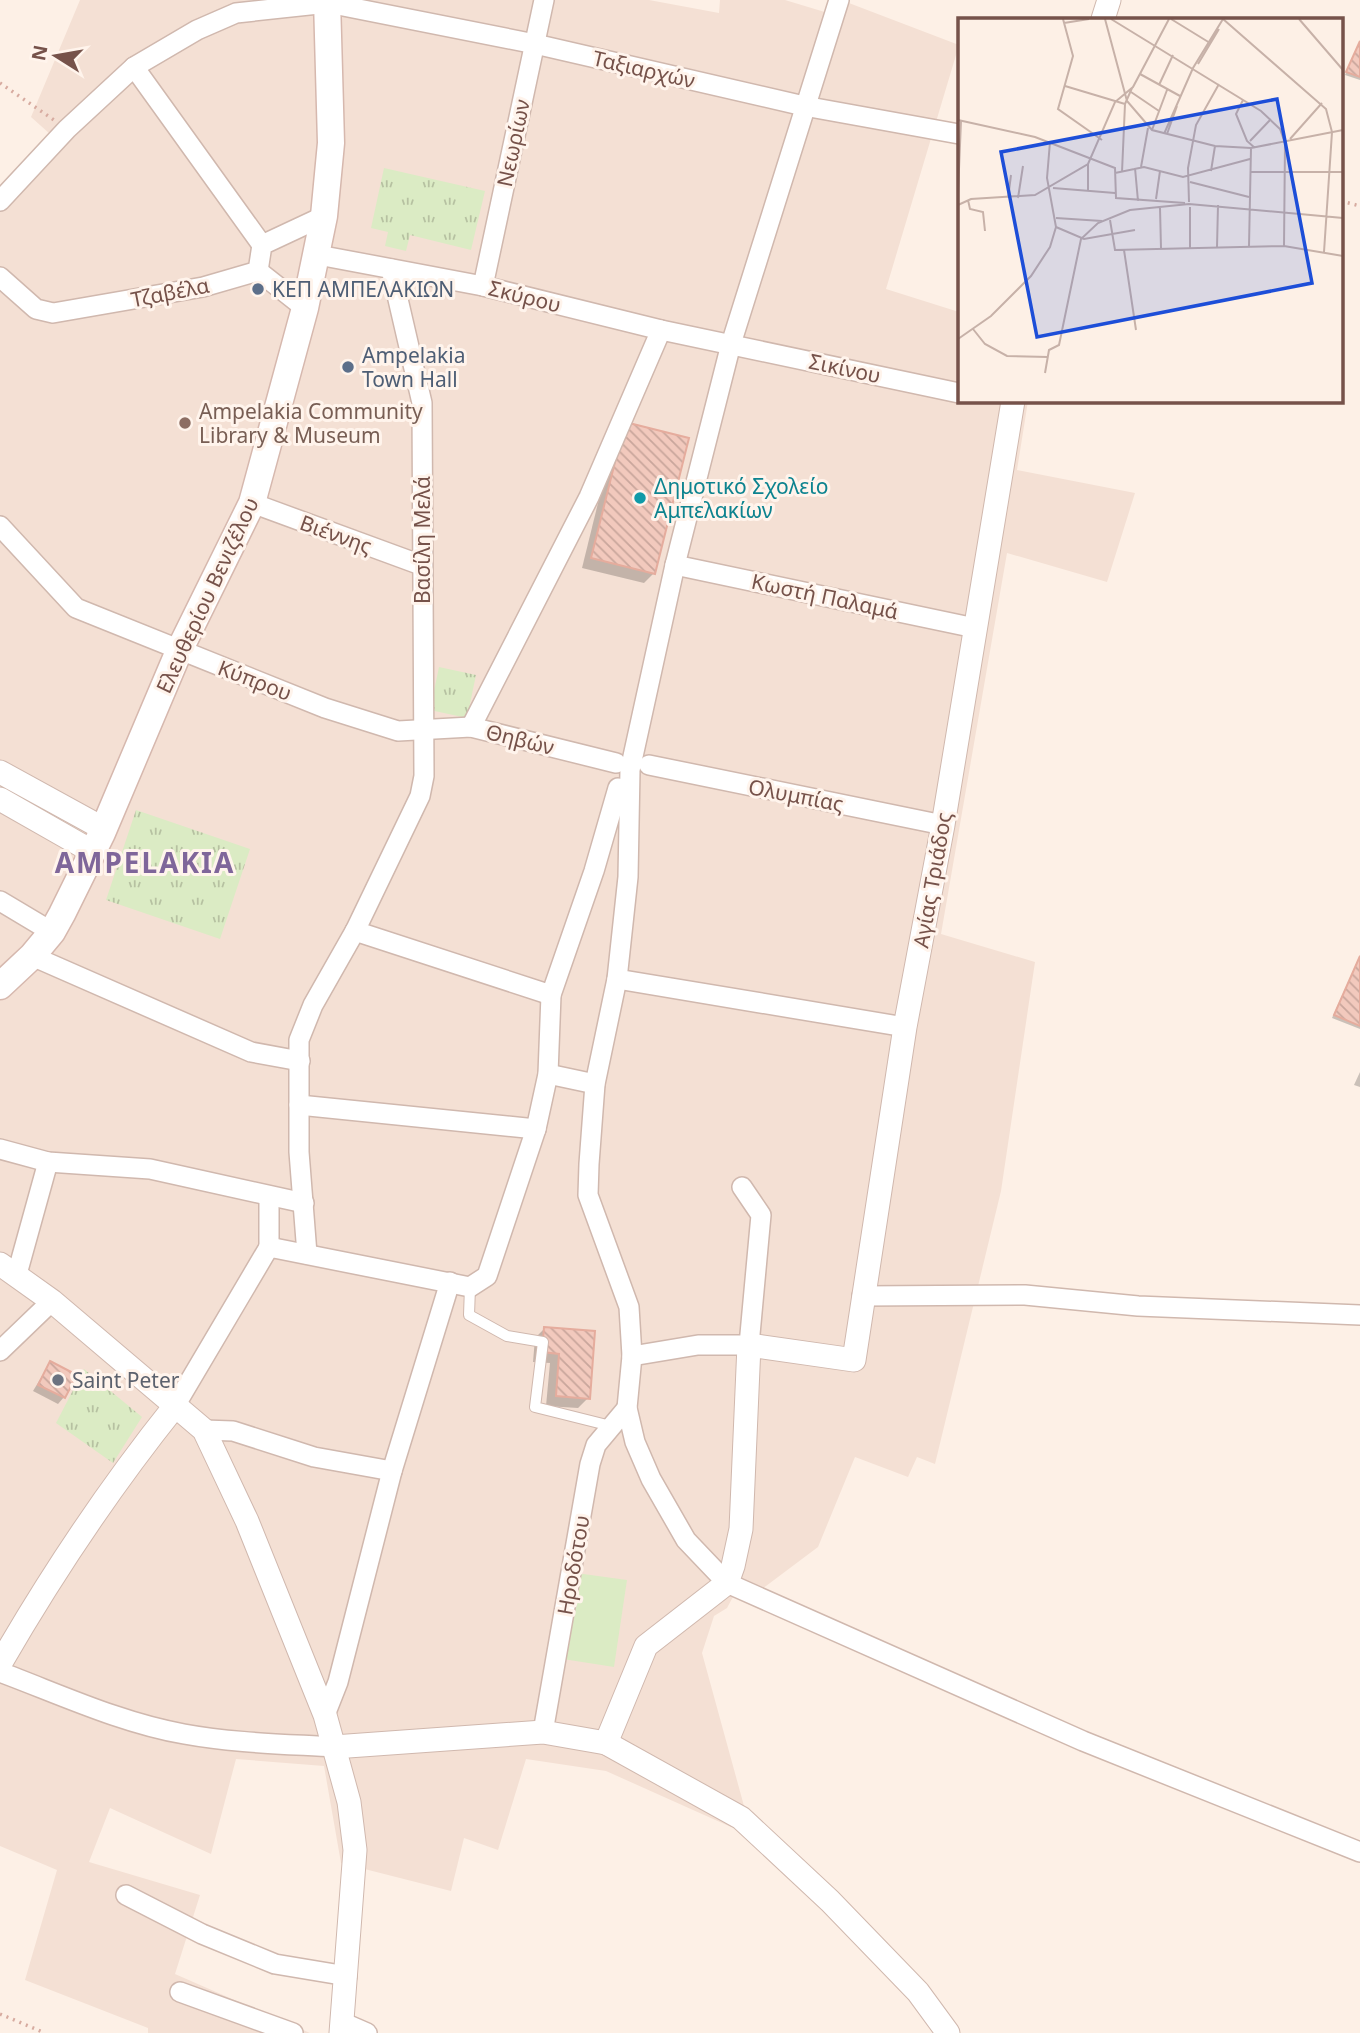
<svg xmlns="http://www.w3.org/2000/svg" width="1360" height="2033" font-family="'Noto Sans',sans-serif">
<defs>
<pattern id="park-tufts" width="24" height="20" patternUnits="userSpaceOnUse" patternTransform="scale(1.75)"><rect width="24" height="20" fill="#dbebc4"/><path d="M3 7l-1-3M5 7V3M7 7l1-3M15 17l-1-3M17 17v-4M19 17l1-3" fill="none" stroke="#b6c1a1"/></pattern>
<pattern id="building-back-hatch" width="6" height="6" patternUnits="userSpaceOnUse" patternTransform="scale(1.75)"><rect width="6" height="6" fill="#f2c9bd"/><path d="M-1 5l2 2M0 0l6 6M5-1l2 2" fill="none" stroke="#c9a69c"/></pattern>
</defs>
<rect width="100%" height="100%" fill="#fdf0e6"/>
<!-- residential -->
<polygon fill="#f4e0d4" points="80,0 649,0 719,13 720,0 785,0 828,13 841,0 959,45 886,289 959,312 959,401 1028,401 1017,470 1135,493 1107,582 1007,553 941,934 1035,962 1001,1191 935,1464 917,1457 908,1477 855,1457 818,1547 762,1589 742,1580 727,1608 714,1616 702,1653 744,1806 731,1827 606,1771 526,1759 498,1850 464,1838 451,1891 341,1863 324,1766 236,1759 211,1854 110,1808 89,1862 200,1895 175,1974 310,2033 148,2033 148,2028 25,1980 57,1870 0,1846 0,188 50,134 31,117"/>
<!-- grass -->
<polygon fill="#dbebc4" points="576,1573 627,1580 614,1667 563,1659"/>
<!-- park -->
<g fill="url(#park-tufts)">
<polygon points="384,168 485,191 471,250 410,235 406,251 385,246 388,232 371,228"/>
<polygon points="439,667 476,675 467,718 430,710"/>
<polygon points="136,810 250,849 220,939 106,900"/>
<polygon points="84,1369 142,1417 113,1463 56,1423"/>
</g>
<!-- shadow -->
<g fill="#0003">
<polygon points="1360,41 1360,80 1345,75"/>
<polygon points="615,434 654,573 644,583 582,568"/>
<polygon points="1360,955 1360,1029 1332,1018"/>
<polygon points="1360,1072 1360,1087 1354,1085"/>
<polygon points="545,1328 588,1398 578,1408 546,1406 550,1363 533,1362 535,1338"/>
<polygon points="50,1363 64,1397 58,1404 33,1391"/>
</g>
<!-- building -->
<g fill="url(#building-back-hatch)" stroke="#e5ac9d" stroke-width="2">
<polygon points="1360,41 1360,77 1346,72"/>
<polygon points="625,422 689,438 655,574 591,558"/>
<polygon points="1360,956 1360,1026 1334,1015"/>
<polygon points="544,1327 595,1331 590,1399 556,1396 559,1354 542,1352"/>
<polygon points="50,1361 77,1375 65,1398 38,1385"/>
</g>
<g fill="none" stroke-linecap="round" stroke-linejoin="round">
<!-- service casing -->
<g stroke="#d0b8ae" stroke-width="12">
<polyline id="service" points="470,1287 469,1315 507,1336 543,1342 535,1407 611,1426"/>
</g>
<!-- minor casing -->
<g stroke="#d0b8ae" stroke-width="22">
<g id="minor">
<polyline points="839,0 731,344 675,565 630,770 628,877 617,979 595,1084 589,1164 588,1195 629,1307 632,1356 627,1408 635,1442 651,1479 686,1540 727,1583 1083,1741 1360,1852"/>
<polyline points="134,67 262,245"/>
<polyline points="0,201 67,129 134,67 197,30 236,13 328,3 535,44 804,106 959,134"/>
<polyline points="318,255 483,286 661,330 959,393"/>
<polyline points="258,271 305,308"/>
<polyline points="0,277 36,309 53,313 203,287 258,271 262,245 324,216"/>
<polyline points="483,286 544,0"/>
<polyline points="252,503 421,565"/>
<polyline points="0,526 76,608 325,708 398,731 471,727 616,763"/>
<polyline points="675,565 975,628"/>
<polyline points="471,727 589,497 661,330"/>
<polyline points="649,765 943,825"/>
<polyline points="0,901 52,932"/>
<polyline points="355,931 551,995"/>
<polyline points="32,956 251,1052 300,1061"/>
<polyline points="617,979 905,1027"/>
<polyline points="548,1074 595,1084"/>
<polyline points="299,1105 536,1129"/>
<polyline points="0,1149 48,1162 150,1169 304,1203"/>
<polyline points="269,1196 269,1247"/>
<polyline points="307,1254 299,1152 299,1040 313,1005 355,931 420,796 424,776 422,403 391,269"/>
<polyline points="17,1274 48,1162"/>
<polyline points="862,1296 1025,1295 1138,1306 1360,1315"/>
<polyline points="0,1351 52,1301"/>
<polyline points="632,1356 698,1345 749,1345 761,1215 742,1187"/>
<polyline points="175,1406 269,1247 470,1287 487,1276 536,1129 548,1074 551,995 594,871 618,788"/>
<polyline points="204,1430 233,1431 314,1457 392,1471"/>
<path d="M0,1672c59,22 121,51 184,62 49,9 100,10 150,13"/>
<polyline points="325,1715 338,1682 392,1471 450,1282"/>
<polyline points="543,1732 590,1464 596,1445 627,1408"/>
<polyline points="126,1895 202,1934 275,1964 347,1976"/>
<polyline points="180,1992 293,2033"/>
<polyline points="344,2023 367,2033"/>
</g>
</g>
<!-- tertiary casing -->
<g stroke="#d0b8ae" stroke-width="25">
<g id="tertiary">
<polyline points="1103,19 1109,0"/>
<polyline points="0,772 104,829"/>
<polyline points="0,799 93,852"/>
<polyline points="0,1264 52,1301 204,1430 247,1521 325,1715 349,1802 355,1850 341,2033"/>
<path d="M0,1664c52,-90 110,-177 175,-258"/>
<polyline points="606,1743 646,1646 727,1583 733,1566 741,1529 749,1345 854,1360 905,1027 943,825 1013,401"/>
<polyline points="334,1747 543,1732 606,1743 741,1818 830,1901 918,1992 948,2033"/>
</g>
</g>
<!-- secondary casing -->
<g stroke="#d6b8ae" stroke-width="29">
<polyline id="secondary" points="0,986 32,956 52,932 62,914 102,833 179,651 252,503 305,308 324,216 331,143 327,0"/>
</g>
<!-- path -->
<g stroke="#d7aba0" stroke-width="3.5" stroke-dasharray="2 5" stroke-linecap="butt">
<polyline points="0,83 54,120"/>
<polyline points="1341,201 1360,206"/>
<polyline points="0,2014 45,2033"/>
</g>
<!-- service -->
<use href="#service" stroke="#fff" stroke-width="10"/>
<!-- minor -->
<use href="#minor" stroke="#fff" stroke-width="19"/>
<!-- tertiary -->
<use href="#tertiary" stroke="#fff" stroke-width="23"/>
<!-- secondary -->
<use href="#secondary" stroke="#fff" stroke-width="26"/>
</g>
<!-- markers -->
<g fill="#5c6f8a" stroke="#fff4ec" stroke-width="2.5">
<circle cx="258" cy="289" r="7"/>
<circle cx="348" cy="367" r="7"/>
</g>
<circle fill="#8d6e63" stroke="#fff4ec" stroke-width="2.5" cx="185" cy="423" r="7"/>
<circle fill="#0f9aa8" stroke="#fff4ec" stroke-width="2.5" cx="640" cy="498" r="7"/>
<circle fill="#6b7280" stroke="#fff4ec" stroke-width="2.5" cx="58" cy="1380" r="7"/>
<g text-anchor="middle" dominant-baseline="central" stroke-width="6" stroke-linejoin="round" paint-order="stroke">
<!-- street labels -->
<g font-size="21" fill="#76524a" stroke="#fff4ec">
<text transform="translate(644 69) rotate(13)">Ταξιαρχών</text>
<text transform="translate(513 143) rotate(-78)">Νεωρίων</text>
<text transform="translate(170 292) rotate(-11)">Τζαβέλα</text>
<text transform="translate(525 296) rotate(14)">Σκύρου</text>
<text transform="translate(845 368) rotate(12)">Σικίνου</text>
<text transform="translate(336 534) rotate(20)">Βιέννης</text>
<text transform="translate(422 540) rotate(-90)">Βασίλη Μελά</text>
<text transform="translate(207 595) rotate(-65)">Ελευθερίου Βενιζέλου</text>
<text transform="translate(825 596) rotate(12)">Κωστή Παλαμά</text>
<text transform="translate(255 680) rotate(21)">Κύπρου</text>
<text transform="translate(520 739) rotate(14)">Θηβών</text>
<text transform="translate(796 795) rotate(11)">Ολυμπίας</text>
<text transform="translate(932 880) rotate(-80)">Αγίας Τριάδος</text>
<text transform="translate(573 1565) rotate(-80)">Ηροδότου</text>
</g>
<!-- service labels -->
<g font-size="21" fill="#4e5e75" stroke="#fff4ec" text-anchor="start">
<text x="272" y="289">ΚΕΠ ΑΜΠΕΛΑΚΙΩΝ</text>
<text x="362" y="355">Ampelakia<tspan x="362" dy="24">Town Hall</tspan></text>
</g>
<!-- education labels -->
<g font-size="21" fill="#785e54" stroke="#fff4ec" text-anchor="start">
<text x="199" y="411">Ampelakia Community<tspan x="199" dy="24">Library &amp; Museum</tspan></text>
</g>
<!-- culture labels -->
<g font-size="21" fill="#0d838f" stroke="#fff4ec" text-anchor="start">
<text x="654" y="486">Δημοτικό Σχολείο<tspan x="654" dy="24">Αμπελακίων</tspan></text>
</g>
<!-- worship labels -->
<g font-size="21" fill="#5b616d" stroke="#fff4ec" text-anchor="start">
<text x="72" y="1380">Saint Peter</text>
</g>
<!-- district labels -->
<g font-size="28" font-weight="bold" letter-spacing="2" fill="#7f669a" stroke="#fff4ec">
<text x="145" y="862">AMPELAKIA</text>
</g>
</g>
<!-- overview -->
<g transform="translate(958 18)">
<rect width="385" height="385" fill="#fdf0e6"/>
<path fill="none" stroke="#c7b1a8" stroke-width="2" d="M105,1l10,37 -15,53 44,31M147,1l22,82 25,29 63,16 36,2 92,-18M153,1l150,92 19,18 5,14 -1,103M213,1l39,24M265,1l103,90 6,23 -8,120M341,1l44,51M106,5l25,-4M240,46l21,-35M182,56l40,22M201,67l14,-30M107,68l60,18 7,-16M173,74l28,19M285,82l-7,14 11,27 8,7M0,102l77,17 80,31 1,30 69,5M194,112l15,-40M206,116l29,-66 30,-49M209,116l10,-28M332,121l32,-36M292,123l21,-22M183,149l7,-39M177,150l3,33M253,153l4,-25M164,154l3,-68M293,154h92M157,155l29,-6 39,10 67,-18M232,164l59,15M95,170l62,5M130,173v-27M0,175l3,-72M50,180l3,-23M60,180l5,-32M198,181l4,-28M10,182l2,9 13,3 2,19M231,184l-1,-34 8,-43 23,-41M0,187l13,-6 64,-4 53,-31 27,-62 18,-15 36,-68M202,190l1,40M98,200l46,3M152,202l5,30 169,-4 59,10M98,209l28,12 51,-9M291,228l2,-98M259,229l1,-42M232,230v-41M166,232l12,80M15,311l12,15 22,12 41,1M0,321l33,-23 40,-40 19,-29 6,-20 -9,-49 3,-36M87,355l4,-23 10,-5 22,-106 17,-16 32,-13 59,-6 154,14"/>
<path fill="#1d4ed8" fill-opacity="0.15" stroke="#1d4ed8" stroke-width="3.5" d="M319,81l35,184 -275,54 -36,-185z"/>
<rect width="385" height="385" fill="none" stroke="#76524a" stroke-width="3.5"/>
</g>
<!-- north arrow -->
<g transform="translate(56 56) rotate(281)" stroke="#fff4ec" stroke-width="5" paint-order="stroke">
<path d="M0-5L12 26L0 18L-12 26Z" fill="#76524a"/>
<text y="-10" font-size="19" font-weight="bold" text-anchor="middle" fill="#76524a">N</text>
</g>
</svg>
